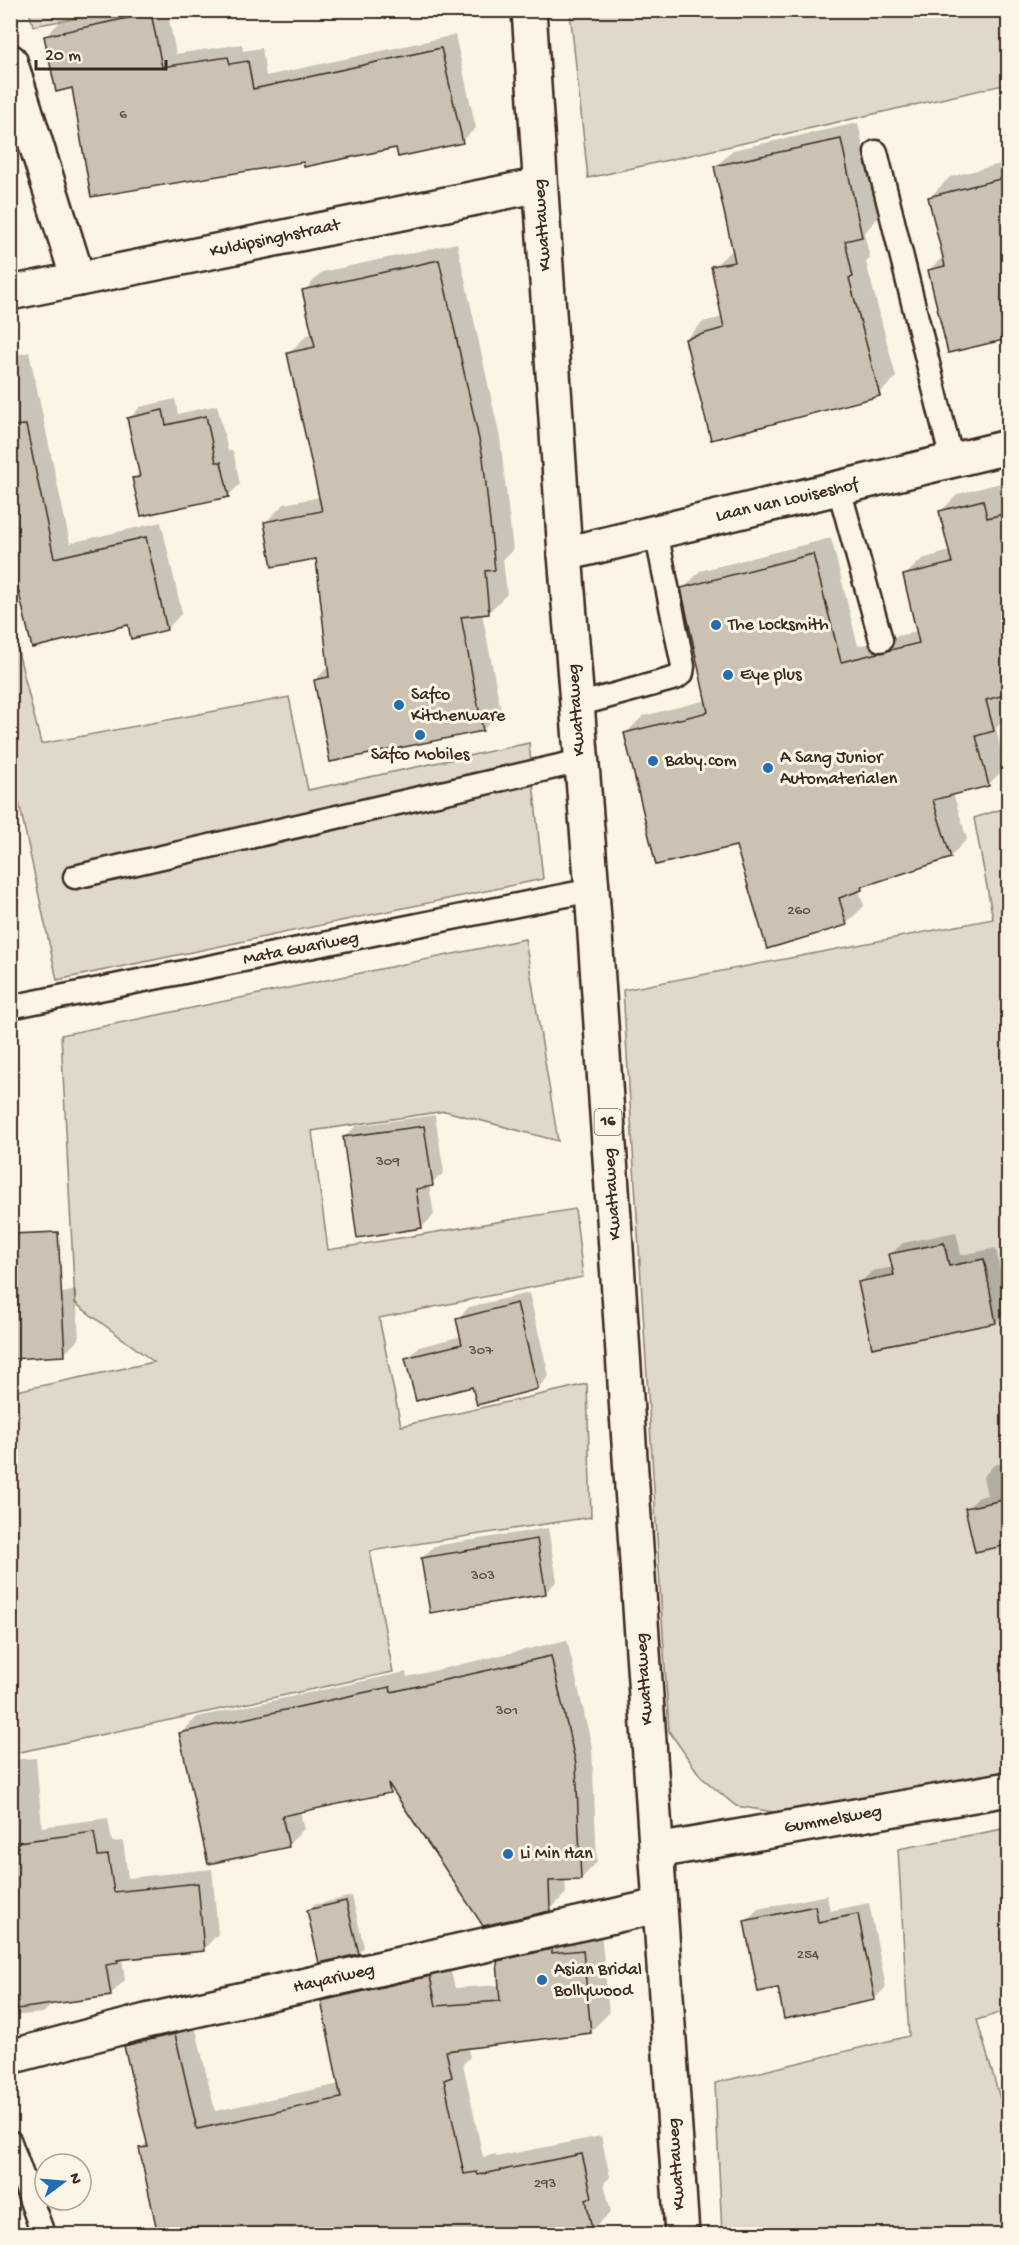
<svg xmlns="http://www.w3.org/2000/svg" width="1019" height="2245" font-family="'Gochi Hand',sans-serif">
<rect width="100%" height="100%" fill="#fcf5e5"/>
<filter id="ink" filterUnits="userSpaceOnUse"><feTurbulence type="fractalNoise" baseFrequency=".0167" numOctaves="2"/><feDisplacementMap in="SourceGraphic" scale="12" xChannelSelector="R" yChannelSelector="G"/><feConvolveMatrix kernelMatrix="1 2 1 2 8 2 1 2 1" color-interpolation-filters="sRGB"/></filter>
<g filter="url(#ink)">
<!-- green -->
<g fill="#e0d8c8" stroke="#8e8173" stroke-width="1.5">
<polygon points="29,11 29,10 118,11 33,26"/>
<polygon points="570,11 1008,11 1008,84 588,178"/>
<polygon points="10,619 41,744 289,697 308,790 529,743 543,879 57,980 11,765"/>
<polygon points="1008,807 1008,1773 780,1813 736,1806 701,1777 669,1731 623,990 993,919 974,818"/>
<polygon points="525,939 558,1141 445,1111 312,1131 328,1250 575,1209 583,1277 379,1318 401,1426 587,1384 591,1517 370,1551 393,1672 11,1754 11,1392 154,1362 75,1303 61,1035"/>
<polygon points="1008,1828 1008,2010 977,2020 1008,2126 1008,2234 722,2234 715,2083 909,2036 898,1849"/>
</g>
<!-- shadow -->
<g fill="#0003">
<polygon points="116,10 167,10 176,54 242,44 243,51 262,48 266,76 455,35 476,128 462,141 397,146 304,160 73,87 46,36 60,22"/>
<polygon points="858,123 878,218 864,233 870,258 866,262 896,377 879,394 686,339 703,322 723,317 713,267 734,249 716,167 733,150"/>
<polygon points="1008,162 1008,337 949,352 929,270 944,256 930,197 950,177"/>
<polygon points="457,243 500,438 513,550 503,559 507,594 489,612 482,613 501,711 483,730 315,680 329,666 317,557 266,522 284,504 320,497 289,353 307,335 313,334 304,291 322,272"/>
<polygon points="29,352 70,543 161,522 182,613 167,629 129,623 10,551 10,357"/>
<polygon points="175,399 178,414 217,405 228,451 233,451 240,484 228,496 134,479 140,472 129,419 140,407"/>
<polygon points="1008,481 1008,693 1006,694 1008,715 996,728 1005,768 988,785 953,793 967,839 950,857 867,883 859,890 864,906 847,923 768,947 737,844 626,733 643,716 707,700 683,589 700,571 831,538 858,646 918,631 904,576 922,559 950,551 941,511 958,494"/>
<polygon points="435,1115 444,1173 429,1185 434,1215 422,1227 344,1137 356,1126"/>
<polygon points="956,1232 961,1255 996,1248 1007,1310 996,1322 860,1283 872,1271 894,1267 891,1254 903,1243"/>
<polygon points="76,1290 79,1339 64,1354 10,1306"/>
<polygon points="529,1293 549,1376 538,1388 473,1385 407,1359 419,1347 462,1336 457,1319 469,1307"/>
<polygon points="1008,1462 1008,1543 976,1550 967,1509 979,1497 987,1495 983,1477 994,1465"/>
<polygon points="548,1528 557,1581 545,1593 422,1558 434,1546"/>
<polygon points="567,1640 592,1747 597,1862 581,1879 565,1879 566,1893 550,1910 393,1788 390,1791 300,1811 304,1829 288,1845 181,1733 197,1717 406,1672 407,1677"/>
<polygon points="36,1758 42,1827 108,1818 112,1842 123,1841 128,1878 212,1869 218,1934 204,1949 122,1958 125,1980 110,1995 54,2003 43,2013 10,2016 10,1760"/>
<polygon points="827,1895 830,1911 869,1903 886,1987 874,1999 779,1986 746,1921 758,1909"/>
<polygon points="352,1896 364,1947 358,1953 308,1910 314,1905"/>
<polygon points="601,1932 609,2013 590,2032 467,2047 470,2057 463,2064 483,2157 496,2154 496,2157 601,2136 610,2177 604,2183 611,2212 592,2230 572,2234 141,2149 148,2141 126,2047 145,2028 193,2017 215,2111 340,2084 322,2001 341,1983 448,1959 455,1988 500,1985 498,1962 517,1943"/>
<polygon points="1008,2018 1008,2057 1000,2027"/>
<polygon points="1008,2063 1008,2103 999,2072"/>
</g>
<!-- building -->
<g fill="#ccc2b3" stroke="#3b2a1e" stroke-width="1.5">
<polygon points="151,13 162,67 228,57 230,64 248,61 253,89 441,48 463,143 398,157 396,148 304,167 303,162 91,197 72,88 56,92 44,36"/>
<polygon points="841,139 862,237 845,241 853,277 849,278 880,396 711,440 685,339 724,328 711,266 735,262 714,166"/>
<polygon points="1008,177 1008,339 948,353 928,270 945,266 928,197"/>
<polygon points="439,260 483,457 495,570 485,571 489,614 461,617 483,731 330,762 314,680 329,677 316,559 272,567 264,522 322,511 287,353 315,347 302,290"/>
<polygon points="163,410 166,425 206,416 216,462 221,462 229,497 141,516 132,478 140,477 127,418"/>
<polygon points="26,425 54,558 146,537 167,630 131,639 128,625 32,648 10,555 10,426"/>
<polygon points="983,500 987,518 1008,513 1008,694 986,700 994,731 976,736 989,786 933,800 951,858 861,887 862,890 839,898 847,925 767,949 736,846 656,865 624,733 708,712 681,588 813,554 841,662 919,643 903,575 952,563 939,511"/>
<polygon points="424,1126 433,1186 416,1189 422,1228 357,1238 343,1137"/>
<polygon points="58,1232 65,1356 10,1359 10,1234"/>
<polygon points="944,1243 949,1266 984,1259 996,1323 872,1348 858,1282 894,1275 889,1254"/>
<polygon points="517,1303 538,1389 477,1405 472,1387 416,1401 405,1358 462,1344 456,1319"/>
<polygon points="1008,1499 1008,1545 975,1552 965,1508"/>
<polygon points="537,1539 546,1594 430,1613 421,1558"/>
<polygon points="551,1656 576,1764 581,1880 549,1881 550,1911 483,1926 388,1783 390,1793 282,1816 289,1847 208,1864 179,1733 390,1687 391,1692"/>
<polygon points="94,1832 98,1856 108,1855 114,1892 198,1883 204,1951 117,1960 118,1963 106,1965 111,1996 10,2010 10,1843"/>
<polygon points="346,1901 359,1954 319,1963 307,1910"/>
<polygon points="815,1906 818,1922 858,1914 875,2000 784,2019 778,1988 758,1992 744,1921"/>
<polygon points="552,1949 552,1953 583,1950 591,2033 446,2051 452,2077 444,2080 464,2174 477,2172 478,2175 582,2154 592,2197 586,2199 593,2235 158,2235 139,2148 148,2147 124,2046 175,2034 197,2129 341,2098 321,2001 430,1976 436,2006 500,2001 497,1961"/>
</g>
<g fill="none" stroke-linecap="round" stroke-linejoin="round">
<!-- lane casing -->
<g stroke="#3b2a1e" stroke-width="27">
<g id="lane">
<polyline points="876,152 952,461"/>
<polyline points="839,489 881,640"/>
<polyline points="577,705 676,678 682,673 683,666 656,532"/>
<polyline points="75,877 581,761"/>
<polyline points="10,1007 592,890"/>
<polyline points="10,2142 43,2234"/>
</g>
</g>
<!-- street casing -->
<g stroke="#3b2a1e" stroke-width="38">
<g id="street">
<polyline points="10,61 78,279"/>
<polyline points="565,554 1008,447"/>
<polyline points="657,1851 1008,1789"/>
<polyline points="10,2057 146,2021 658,1906"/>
</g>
</g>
<!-- secondary casing -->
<g stroke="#3b2a1e" stroke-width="38">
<polyline id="secondary" points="10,293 540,185"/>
</g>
<!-- primary casing -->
<g stroke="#3b2a1e" stroke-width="38">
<polyline id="primary" points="529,10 565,554 592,890 682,2234"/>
</g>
<!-- lane -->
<use href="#lane" stroke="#fcf5e5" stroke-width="22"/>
<!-- street -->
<use href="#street" stroke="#fcf5e5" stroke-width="33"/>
<!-- secondary -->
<use href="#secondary" stroke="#fcf5e5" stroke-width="33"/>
<!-- primary -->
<use href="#primary" stroke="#fcf5e5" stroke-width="33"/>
</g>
</g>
<!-- markers -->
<g fill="#1f6fb2" stroke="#fcf5e5" stroke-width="2">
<circle cx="716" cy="625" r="6"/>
<circle cx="728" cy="675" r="6"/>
<circle cx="399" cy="705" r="6"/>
<circle cx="420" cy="735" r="6"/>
<circle cx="653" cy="761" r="6"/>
<circle cx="768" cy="768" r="6"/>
<circle cx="508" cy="1854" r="6"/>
<circle cx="542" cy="1980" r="6"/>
</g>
<g text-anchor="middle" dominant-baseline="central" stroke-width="6" stroke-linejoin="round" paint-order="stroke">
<!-- number labels -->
<g font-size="15" fill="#5f5043">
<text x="123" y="115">6</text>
<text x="799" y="911">260</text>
<text x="388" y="1162">309</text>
<text x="481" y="1351">307</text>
<text x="483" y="1576">303</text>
<text x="507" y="1711">301</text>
<text x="808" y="1955">254</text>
<text x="545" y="2184">293</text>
</g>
<!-- shield labels -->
<rect fill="#fcf5e5" stroke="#75675a" stroke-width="1.5" x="594.5" y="1109" width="27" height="26" rx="4.5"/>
<g font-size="16" font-weight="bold" fill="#3b2a1e">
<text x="608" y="1122">16</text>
</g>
<!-- street labels -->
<g font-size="18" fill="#3b2a1e" stroke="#fcf5e5">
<text transform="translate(543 225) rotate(-94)">Kwattaweg</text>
<text transform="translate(275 239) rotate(-12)">Kuldipsinghstraat</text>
<text transform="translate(787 501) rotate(-13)">Laan van Louiseshof</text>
<text transform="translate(577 710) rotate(-94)">Kwattaweg</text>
<text transform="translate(301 949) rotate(-11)">Mata Guariweg</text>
<text transform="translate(613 1194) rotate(-94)">Kwattaweg</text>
<text transform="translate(645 1679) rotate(-94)">Kwattaweg</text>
<text transform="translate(833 1820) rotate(-10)">Gummelsweg</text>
<text transform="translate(334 1979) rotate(-13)">Hayariweg</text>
<text transform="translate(677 2164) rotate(-94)">Kwattaweg</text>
</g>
<!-- poi labels -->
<g font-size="18" fill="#3b2a1e" stroke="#fcf5e5" text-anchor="start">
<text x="728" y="625">The Locksmith</text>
<text x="740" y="675">Eye plus</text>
<text x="411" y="695">Safco<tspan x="411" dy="21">Kitchenware</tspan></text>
<text x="420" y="755" text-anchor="middle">Safco Mobiles</text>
<text x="780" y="758">A Sang Junior<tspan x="780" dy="21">Automaterialen</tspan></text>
<text x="665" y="761">Baby.com</text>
<text x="520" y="1854">Li Min Han</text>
<text x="554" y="1970">Asian Bridal<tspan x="554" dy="21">Bollywood</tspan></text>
</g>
</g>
<!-- margin -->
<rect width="1019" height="2245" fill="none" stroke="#fcf5e5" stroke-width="36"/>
<rect x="18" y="18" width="983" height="2209" fill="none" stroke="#3b2a1e" stroke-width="2" filter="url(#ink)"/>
<!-- north arrow -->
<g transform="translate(63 2182) rotate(74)"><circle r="28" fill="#fcf5e5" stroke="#afa495" stroke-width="1.5"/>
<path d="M0-4.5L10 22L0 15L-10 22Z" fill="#1f6fb2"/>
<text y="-9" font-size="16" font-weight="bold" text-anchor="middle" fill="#3b2a1e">N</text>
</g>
<!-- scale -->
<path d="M36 60v9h130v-9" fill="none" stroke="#3b2a1e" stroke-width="3"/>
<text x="45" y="60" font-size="18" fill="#3b2a1e" stroke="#fcf5e5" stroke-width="4.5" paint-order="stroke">20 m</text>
</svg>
